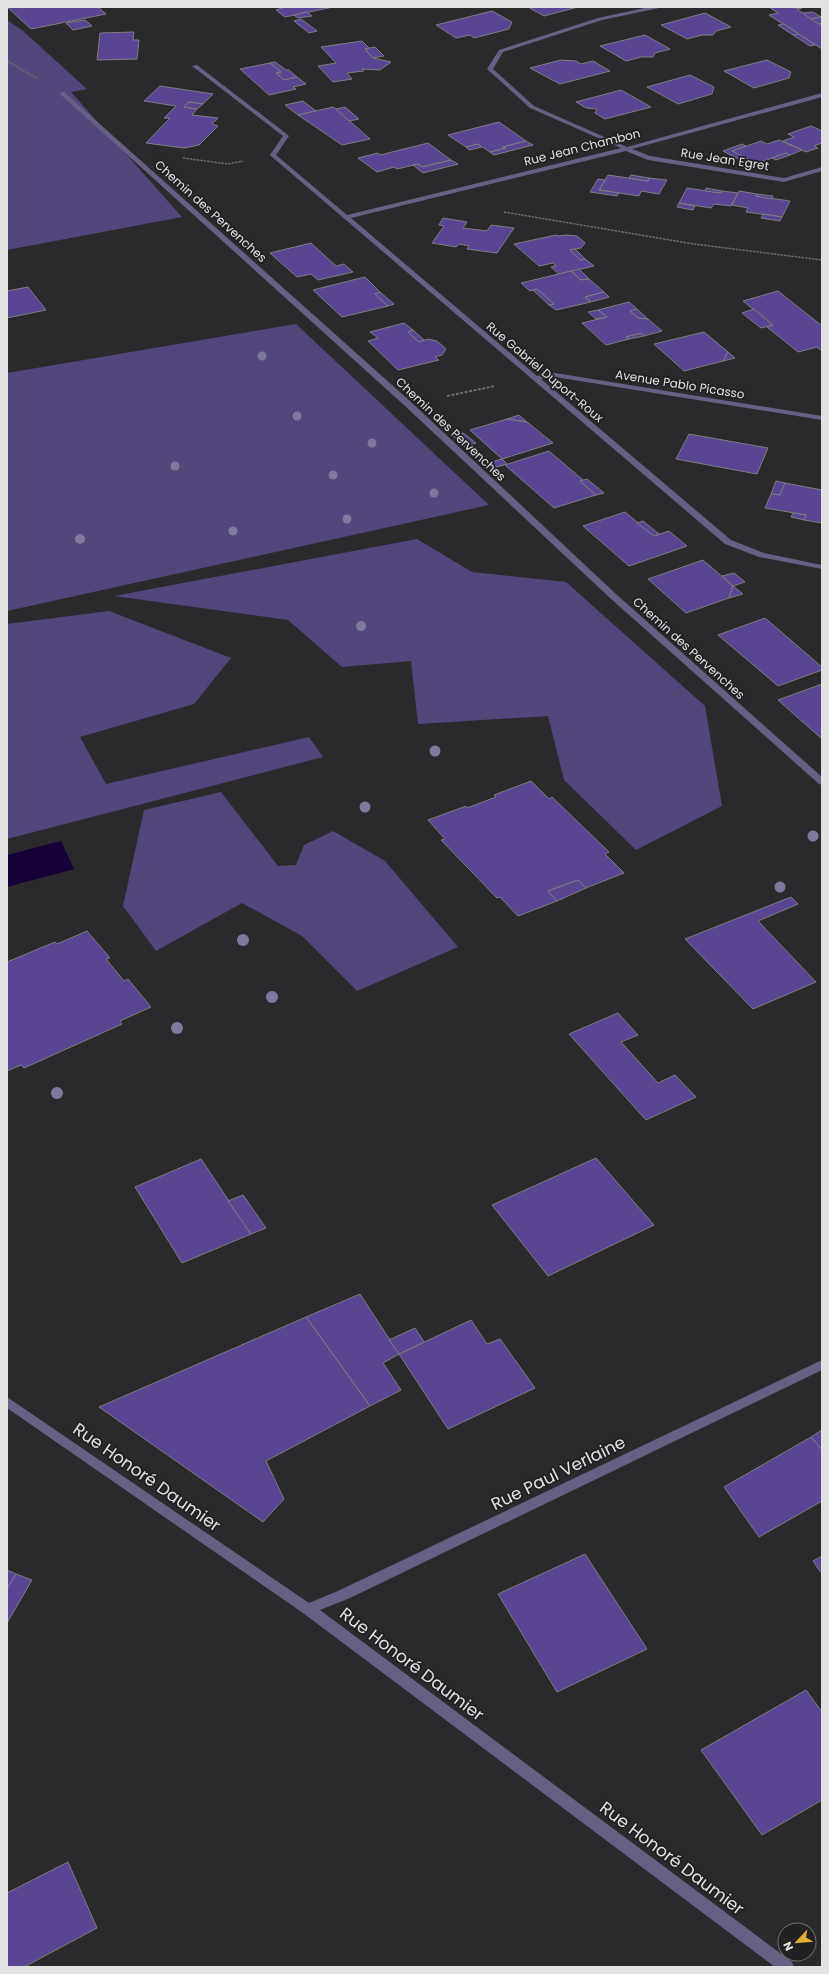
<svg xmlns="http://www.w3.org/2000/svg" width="829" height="1974" font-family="Poppins,sans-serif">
<rect width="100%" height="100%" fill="#2a2a2c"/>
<!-- green -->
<g fill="#52467a">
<polygon points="7,20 23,31 87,89 71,92 182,217 7,250"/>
<polygon points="296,324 489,505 7,611 7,373"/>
<polygon points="417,539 472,572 566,582 705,706 722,806 636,850 564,780 548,716 418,724 411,661 342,667 288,620 114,596"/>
<polygon points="109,611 231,658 194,704 80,737 106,784 309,737 323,757 7,839 7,624"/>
<polygon points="221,792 278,866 296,865 304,845 333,831 385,861 458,947 357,991 302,936 242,903 156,951 123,906 144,810"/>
</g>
<!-- water -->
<polygon fill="#160137" points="61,841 74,869 7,887 7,855"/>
<!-- building -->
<g fill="#594591" stroke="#7e7e81">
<polygon points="7,7 98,7 106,14 31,29"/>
<polygon points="285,7 333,7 285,17 276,10"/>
<polygon points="528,7 578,7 544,16"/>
<polygon points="769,7 802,8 797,9 822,26 822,49 769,15 778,13"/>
<polygon points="492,11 512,22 509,29 474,38 470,35 456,38 436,25"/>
<polygon points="307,12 312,16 298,18 294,15"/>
<polygon points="813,12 821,17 811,19 803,13"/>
<polygon points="705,13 731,27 716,31 713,35 702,35 687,39 661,25"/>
<polygon points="821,17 822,23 819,24 811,19"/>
<polygon points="301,19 317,31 309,33 294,21"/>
<polygon points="85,20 92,26 73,30 66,23"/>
<polygon points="784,24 799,34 793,35 778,25"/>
<polygon points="134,32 133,40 139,40 137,59 97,60 100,33"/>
<polygon points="799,34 815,45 810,46 793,35"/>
<polygon points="645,35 670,49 655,53 653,57 641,57 626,61 600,46"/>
<polygon points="362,41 369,48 365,49 373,58 391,62 380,70 362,69 364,71 347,73 352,79 333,82 318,66 336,63 321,47"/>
<polygon points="375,47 384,56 373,58 365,49"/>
<polygon points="561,60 576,61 581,64 593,61 610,71 560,84 530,68"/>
<polygon points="767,60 791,72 789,78 754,88 724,71"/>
<polygon points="275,62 286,70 289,70 297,77 284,80 276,73 281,72 270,63"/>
<polygon points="270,63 281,72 276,73 284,80 297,77 306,84 293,87 296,89 269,95 240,69"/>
<polygon points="690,75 714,87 712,94 678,104 647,87"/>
<polygon points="160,86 213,94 203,104 189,102 184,107 197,109 192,115 218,118 212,124 218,126 199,145 184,148 146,143 170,118 164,118 176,106 144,101"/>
<polygon points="621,90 651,107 605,119 595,113 597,109 586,108 576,102"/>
<polygon points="303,101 316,111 298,115 285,105"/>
<polygon points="189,102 203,104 197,109 184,107"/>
<polygon points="333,107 336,109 370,139 342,145 298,115"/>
<polygon points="345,107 359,119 349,121 336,109"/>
<polygon points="499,122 526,141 503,147 506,148 490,152 478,144 466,147 448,135"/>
<polygon points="811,126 822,131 822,143 814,146 818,148 806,152 783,141 794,137 788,134"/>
<polygon points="779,140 802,150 790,155 786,153 756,164 732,151 761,141 767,144"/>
<polygon points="526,141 533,145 494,155 490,152 506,148 503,147"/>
<polygon points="428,143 451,160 422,167 418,164 397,169 394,167 377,172 358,158 378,153 380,155"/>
<polygon points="478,144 482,147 469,150 466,147"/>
<polygon points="742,144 746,146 732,151 750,160 744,162 723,151"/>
<polygon points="786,153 790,155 776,160 772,158"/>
<polygon points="451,160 458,164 423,173 413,165 418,164 422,167"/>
<polygon points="608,175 648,181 649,178 667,180 659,194 641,191 639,196 599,190"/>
<polygon points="631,175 649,178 648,181 629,178"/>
<polygon points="598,179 605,180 599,190 619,193 617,196 590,192"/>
<polygon points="687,188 721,193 722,191 738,193 731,206 714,204 711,208 679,203"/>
<polygon points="706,188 722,191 721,193 705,191"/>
<polygon points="739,191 757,194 756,196 790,201 782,217 746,212 748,208 732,205"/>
<polygon points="757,194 773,196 772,199 756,196"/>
<polygon points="679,203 695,206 693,210 677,207"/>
<polygon points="763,214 782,217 780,221 761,218"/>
<polygon points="443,218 467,222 463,228 487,231 491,225 514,228 497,253 467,249 469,246 459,244 456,247 432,243 444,226 439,225"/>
<polygon points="556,235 558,236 567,235 577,236 585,243 581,248 570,250 580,260 585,259 594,266 559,274 551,267 556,266 553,263 539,266 514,244"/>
<polygon points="311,243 336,266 344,264 353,272 318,280 311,274 297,277 270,253"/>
<polygon points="575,249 585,259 580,260 570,250"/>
<polygon points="579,269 589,279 581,280 571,271"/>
<polygon points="571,271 581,280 589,279 604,292 585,297 591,302 556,310 549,305 554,304 537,289 530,291 521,283"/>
<polygon points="365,277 380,292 375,294 388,306 342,317 313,290"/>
<polygon points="28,287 46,310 7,318 7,291"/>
<polygon points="537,289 554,304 549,305 533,290"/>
<polygon points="778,291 822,326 822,351 817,347 798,352 767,327 773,325 743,301"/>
<polygon points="380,292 394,304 388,306 375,294"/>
<polygon points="604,292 609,297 591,302 585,297"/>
<polygon points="629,302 637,309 630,311 638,318 648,319 662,331 644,336 641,333 626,337 629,339 606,345 582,323 607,317 598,310"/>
<polygon points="637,309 648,319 638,318 630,311"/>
<polygon points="754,309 773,325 761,328 742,313"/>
<polygon points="598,310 607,317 596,319 588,312"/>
<polygon points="404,323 413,330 408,332 419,342 428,339 437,341 446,349 442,355 435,357 439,360 398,370 368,341 378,338 370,332"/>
<polygon points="413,330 424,340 419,342 408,332"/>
<polygon points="704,332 728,352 723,361 684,371 654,344"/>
<polygon points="641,333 644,336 629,339 626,337"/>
<polygon points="728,352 735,358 723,361"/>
<polygon points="519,415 527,422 507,419"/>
<polygon points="507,419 527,422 553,443 502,459 470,430"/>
<polygon points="463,433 476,443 471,445 483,456 477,458 453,436"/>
<polygon points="689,434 768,448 757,474 676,459"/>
<polygon points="549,451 583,480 580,481 596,495 554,508 505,465"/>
<polygon points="502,459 507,464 490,469 484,464"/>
<polygon points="587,479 604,493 596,495 580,481"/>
<polygon points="776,481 785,483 780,495 771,494"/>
<polygon points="785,483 822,490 822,523 804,520 806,515 765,508 771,494 780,495"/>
<polygon points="625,512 654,536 669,531 687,546 629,566 583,526"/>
<polygon points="793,513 806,515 804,520 791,517"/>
<polygon points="643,521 659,534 654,536 637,523"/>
<polygon points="703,560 733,586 729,598 686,613 648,579"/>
<polygon points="734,573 745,582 733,586 722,576"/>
<polygon points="733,586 743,594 729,598"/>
<polygon points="765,618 822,667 822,670 778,686 718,635"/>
<polygon points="822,684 822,739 778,700"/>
<polygon points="531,781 549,799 552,797 609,852 605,854 624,873 586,888 578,880 548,891 557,901 518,916 500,897 497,898 441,840 445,839 428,820 466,806 467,808 496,797 494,795"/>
<polygon points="578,880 586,888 557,901 548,891"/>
<polygon points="791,897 798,904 758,921 816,982 753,1009 685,939"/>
<polygon points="87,931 110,958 106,959 124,981 128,979 151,1007 120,1021 122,1024 24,1068 21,1065 7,1071 7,962 55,942 57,944"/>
<polygon points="618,1013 638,1035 621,1042 658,1083 675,1075 696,1097 646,1120 569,1034"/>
<polygon points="596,1158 654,1225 548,1276 492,1205"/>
<polygon points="201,1159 251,1234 182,1263 135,1187"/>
<polygon points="243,1195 266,1228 251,1234 228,1201"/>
<polygon points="360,1294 399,1354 383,1363 401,1390 370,1406 306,1317"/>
<polygon points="306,1317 370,1406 266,1461 284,1499 263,1522 99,1407"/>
<polygon points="471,1320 487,1344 500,1339 535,1388 448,1429 399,1354"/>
<polygon points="415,1328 424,1342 399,1354 389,1340"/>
<polygon points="822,1430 822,1450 811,1437"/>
<polygon points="811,1437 822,1450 822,1501 759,1537 724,1487"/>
<polygon points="585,1554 647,1649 557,1692 498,1594"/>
<polygon points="822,1556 822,1574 813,1561"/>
<polygon points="7,1570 16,1574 7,1589"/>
<polygon points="16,1574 32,1580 7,1623 7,1589"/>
<polygon points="806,1690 822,1712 822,1800 762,1835 701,1750"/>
<polygon points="68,1862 97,1928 24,1967 7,1967 7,1893"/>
</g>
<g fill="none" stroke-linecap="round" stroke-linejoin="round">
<!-- path-far1 -->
<g stroke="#6d6d6e" stroke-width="1.5" stroke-dasharray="2.5 1" stroke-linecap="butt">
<polyline points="7,61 36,78"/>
<polyline points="183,158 228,164 243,161"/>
<polyline points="504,212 694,244 822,260"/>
</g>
<!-- path -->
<polyline stroke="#6d6d6e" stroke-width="2" stroke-dasharray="3 1.5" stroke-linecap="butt" points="447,396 495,386"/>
<!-- minor -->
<g fill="#676083" fill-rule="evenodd">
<polygon points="649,7 664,7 602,20 503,52 493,69 534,106 627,147 822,93 822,97 632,149 650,156 784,178 822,167 822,171 784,182 648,160 626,151 351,218 537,376 555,373 822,416 822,420 555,377 541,379 731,540 764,553 822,565 822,569 759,557 725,544 271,156 270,155 283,136 192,66 197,65 288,135 289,136 276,155 347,215 621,148 530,108 487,69 499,50 598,18"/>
<polygon points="60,92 64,92 411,402 616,594 822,777 822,785 819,784 610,598 405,406 60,94"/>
<polygon points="822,1360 822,1370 350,1598 320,1610 792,1962 794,1967 775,1967 303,1613 7,1408 7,1397 309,1603 340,1590"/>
</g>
</g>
<!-- trees -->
<g fill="#80799e">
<circle cx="262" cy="356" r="4.5"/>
<circle cx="297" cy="416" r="4.5"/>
<circle cx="372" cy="443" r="4.5"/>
<circle cx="175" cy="466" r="4.5"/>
<circle cx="333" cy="475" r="4.5"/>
<circle cx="434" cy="493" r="4.5"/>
<circle cx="347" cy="519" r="4.5"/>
<circle cx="233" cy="531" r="4.5"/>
<circle cx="80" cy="539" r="5"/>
<circle cx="361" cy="626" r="5"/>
<circle cx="435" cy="751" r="5.5"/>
<circle cx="365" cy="807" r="5.5"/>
<circle cx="813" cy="836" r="5.5"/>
<circle cx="780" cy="887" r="5.5"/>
<circle cx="243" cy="940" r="6"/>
<circle cx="272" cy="997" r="6"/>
<circle cx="177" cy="1028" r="6"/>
<circle cx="57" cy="1093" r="6"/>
</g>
<g text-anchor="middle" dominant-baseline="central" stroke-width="3.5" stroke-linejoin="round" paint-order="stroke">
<!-- far-street labels -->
<g font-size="12" fill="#e2e2e3" stroke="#212022">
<text transform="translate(582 147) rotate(-14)">Rue Jean Chambon</text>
<text transform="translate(725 159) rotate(9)">Rue Jean Egret</text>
<text transform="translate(211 211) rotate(42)">Chemin des Pervenches</text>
<text transform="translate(545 372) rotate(40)">Rue Gabriel Duport-Roux</text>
<text transform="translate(680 384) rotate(9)">Avenue Pablo Picasso</text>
<text transform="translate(451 429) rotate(43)">Chemin des Pervenches</text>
<text transform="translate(689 648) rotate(42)">Chemin des Pervenches</text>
</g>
<!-- near-street labels -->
<g font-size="17" fill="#e2e2e3" stroke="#212022">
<text transform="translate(558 1473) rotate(-26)">Rue Paul Verlaine</text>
<text transform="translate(147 1477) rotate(35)">Rue Honoré Daumier</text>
<text transform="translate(412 1664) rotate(37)">Rue Honoré Daumier</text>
<text transform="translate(672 1858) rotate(37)">Rue Honoré Daumier</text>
</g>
</g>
<!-- border -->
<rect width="829" height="1974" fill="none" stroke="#e2e2e3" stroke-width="16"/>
<!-- north arrow -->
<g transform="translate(797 1942) rotate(244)"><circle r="19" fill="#212022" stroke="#6e6e6f"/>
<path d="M0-3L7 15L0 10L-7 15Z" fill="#e4ae35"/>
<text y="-6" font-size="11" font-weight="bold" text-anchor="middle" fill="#e2e2e3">N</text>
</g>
</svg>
